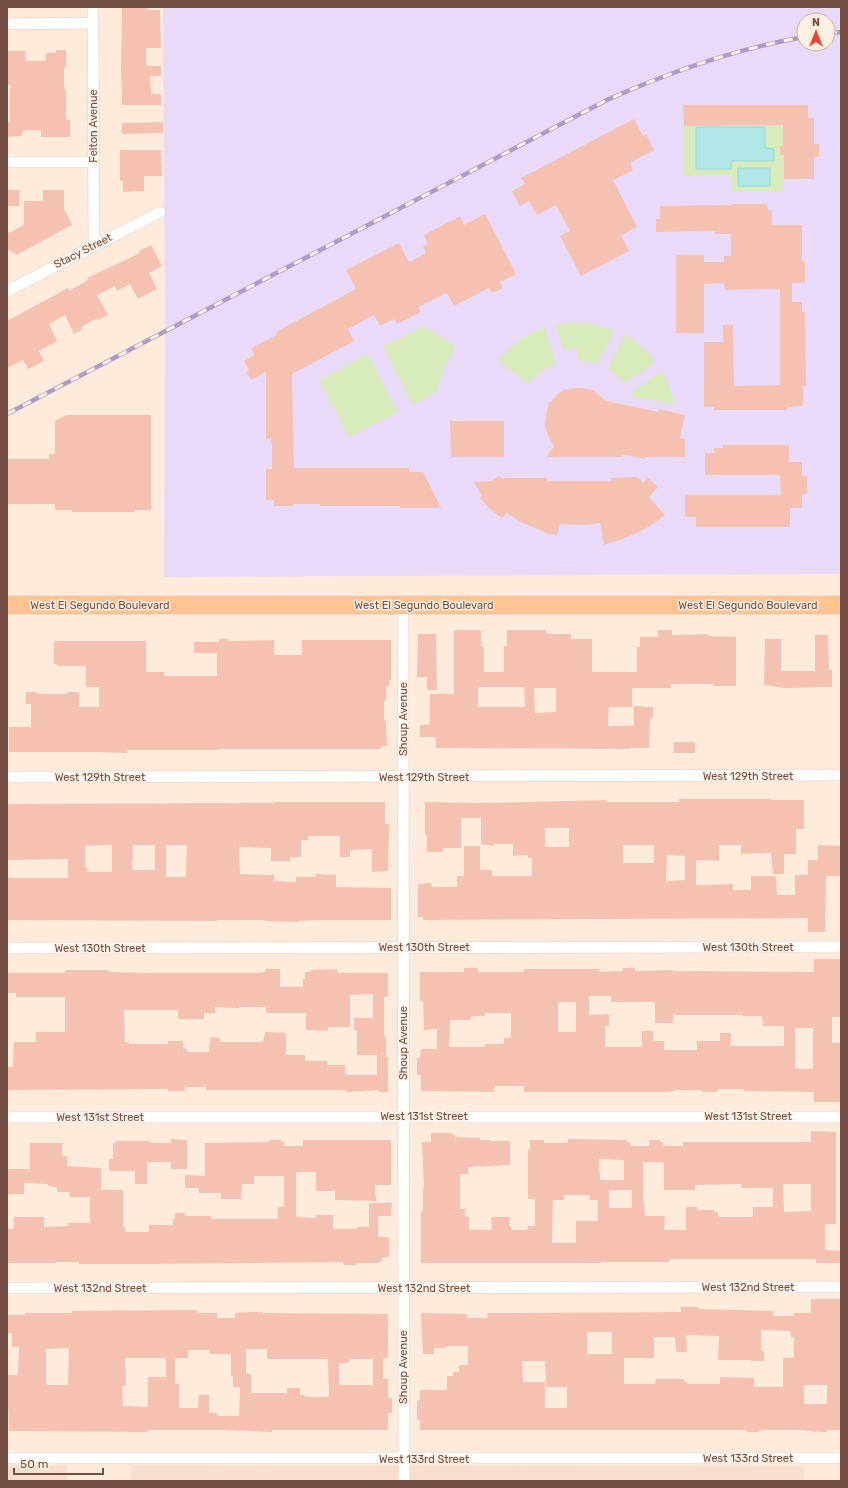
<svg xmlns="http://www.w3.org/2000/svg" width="848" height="1488" font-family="Rubik,sans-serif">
<rect width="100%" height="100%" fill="#feebdc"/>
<!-- residential -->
<g fill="#f8decd">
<polygon points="67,1465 67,1481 7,1481 7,1466"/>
<polygon points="131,1465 804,1466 804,1481 131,1481"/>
</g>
<!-- education -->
<path fill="#e9dafa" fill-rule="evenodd" d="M163,7h678v567l-677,3 1,-275zM804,20h24v24h-24z"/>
<!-- green -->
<g fill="#d7ebbb">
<polygon points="775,120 783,120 783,146 780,146 780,155 784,155 784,191 732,191 732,175 684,176 684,126 775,125"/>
<polygon points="568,323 586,323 615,330 598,364 577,360 577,349 563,350 556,325"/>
<polygon points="423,326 456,346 444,369 437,392 413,405 383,347"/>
<path d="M545,328l11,36 -12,5 -16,15 -30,-23c12,-16 29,-27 47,-33z"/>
<polygon points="625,334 642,347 656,362 625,383 608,369"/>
<polygon points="368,354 398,412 349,437 319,380"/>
<polygon points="662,371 670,388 675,405 633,397 631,392"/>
</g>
<!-- water -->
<g fill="#b0e8e7" stroke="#96dada">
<polygon points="696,127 765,127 765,148 774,149 774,161 731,161 731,169 696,169"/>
<rect x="738" y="168" width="32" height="18"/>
</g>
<!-- building -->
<g fill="#f5c2b2" fill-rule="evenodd">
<polygon points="122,7 147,7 147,10 160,10 161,48 146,48 146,66 161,66 161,76 150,76 151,94 161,94 161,105 122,105 121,66"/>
<polygon points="56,50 66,50 66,67 64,68 64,89 66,89 66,118 67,120 70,120 70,137 41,137 41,130 23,130 21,136 7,137 7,122 10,122 10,85 7,85 7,51 25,51 26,61 46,61 46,53 56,53"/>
<polygon points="683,105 808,105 808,118 814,118 814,144 819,144 819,157 814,157 814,179 784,179 784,155 780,155 780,146 783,146 783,125 684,126"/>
<polygon points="634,119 643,136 646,134 654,150 630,163 633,170 613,180 637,227 621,235 629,251 581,276 560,236 570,231 556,205 537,215 529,201 520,206 512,191 525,184 521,178"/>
<polygon points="163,122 163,133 122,134 122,123"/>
<polygon points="120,150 161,150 162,176 144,176 144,191 123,192 123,181 120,181"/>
<rect x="7" y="190" width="12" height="16"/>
<polygon points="43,190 64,190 64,209 72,225 16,255 14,252 12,253 10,250 7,252 7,234 24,225 24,201 43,201"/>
<polygon points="732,204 767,204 768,210 772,210 772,225 802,225 802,261 805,261 805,283 792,283 792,302 802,302 802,312 805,312 806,386 803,386 803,406 787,407 787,410 714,410 714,407 704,407 704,342 723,342 723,325 733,325 734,386 780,385 780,289 725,290 724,283 704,284 704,333 676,333 676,255 704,255 704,262 724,262 724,256 731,256 731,234 715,234 715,231 656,232 656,219 660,219 660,206 732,205"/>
<polygon points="485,214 516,274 500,282 503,288 492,293 489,288 454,306 447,293 418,307 421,312 397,324 394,319 380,326 374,315 348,329 354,341 292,374 294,468 409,468 409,472 423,472 441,508 400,508 400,506 320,506 320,504 293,504 293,506 274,506 274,500 266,500 266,469 272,469 272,448 271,439 266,439 266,372 251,380 246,372 249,370 244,361 255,355 251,348 277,335 276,332 356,289 346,270 399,243 409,262 426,253 423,247 428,244 424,235 460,216 464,225"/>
<polygon points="151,245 162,266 149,273 157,289 138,299 130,284 117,291 115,286 97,295 108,315 98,320 98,318 81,327 83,329 74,334 65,315 49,324 57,341 39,351 44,361 28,369 23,360 7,368 7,321 68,288 69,291 88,280 87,278 140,253 139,251"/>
<polygon points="574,388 581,388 593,390 606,401 659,412 659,409 685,415 680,438 685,439 685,457 645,457 645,459 620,454 623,457 546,457 554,447 545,429 545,423 547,410 549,403 557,395 563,390"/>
<polygon points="66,415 151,415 151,510 134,510 134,512 72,512 72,510 55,510 55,504 7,504 7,459 49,459 49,454 55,454 55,421"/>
<polygon points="450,421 504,421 504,457 451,457"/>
<polygon points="723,445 789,445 789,462 802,462 802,476 807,476 807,494 802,494 802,508 790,508 790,527 696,527 696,517 685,517 685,495 781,495 780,475 705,475 705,453 714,453 714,448 723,448"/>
<polygon points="499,476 501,478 547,478 547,481 611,481 611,478 638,477 643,483 648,478 658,487 649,497 665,515 653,524 639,532 620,540 604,545 600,523 588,525 560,524 557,535 549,534 520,522 507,513 502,518 490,509 480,498 482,496 474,482 492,481"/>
<path d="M454,630h27v16h2l1,5v21h20v-26h3v-16h39v4h25v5h21v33h45v-25h3v-10h18v-7h14v5l36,-1v2l28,1v49h-23v-2h-42v4h-39v19h-23l-1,19h26v-20l19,1v11l-3,2 -1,28h-19v1l-194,-1v-11h-16v-12h10v-31h24zM478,687h46l1,20h-47zM534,688h22v24l-21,1z"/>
<polygon points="418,634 436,634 437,690 427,690 427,677 417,677"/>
<polygon points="815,635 828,635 829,670 832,670 832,687 785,688 764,685 765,639 781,639 781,671 815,671"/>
<polygon points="219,639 228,639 228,641 274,640 274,655 302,655 302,640 391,640 391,680 389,680 389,686 386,686 386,701 384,701 384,721 386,720 387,746 381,746 381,749 218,749 218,750 127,750 127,753 94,752 9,752 9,727 31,727 31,704 26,704 26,692 37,692 37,694 68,694 68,692 79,692 79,707 99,707 99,687 86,687 86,666 57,666 57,664 54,664 54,641 146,641 146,672 164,672 164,676 217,676 217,653 194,653 194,642 219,642"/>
<rect x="674" y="742" width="21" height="11"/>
<path d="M679,799h92v1h33v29h-8v25h-12v20h-11l-2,-21 -30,1v-9h-22v16l-23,-1v25l37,-1v6h18v-14h25l1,19h18v-20h13v-15h10v-15l23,1v30h-15l-1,56h-17v-14l-385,2v-3h-5v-33l13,-1v4h26v-11h7v-30h16v24h12v6h40v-18h-4v-3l-15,1v-12h-19v2l-13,-2v-26h-20v30h-18v4h-16v-17h-2v-33l58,1 123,-3v2h73zM545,828h24v19h-24zM623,845h31v18h-31zM667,855l18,1v24l-19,1z"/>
<path d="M274,802h111v22h4l-1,47 -16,1v-23l-22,1v7h-10v-21h-32v4h-7v17h-11v4h-19v-13l-32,-1 1,27 34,1v6l22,1v-5h20v-3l20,1v12l55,1v32h-67l-26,1v1l-33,-1v-1h-45l-5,1 -207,-1 -1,-42h61v-19l-61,1v-56l267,-1zM112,845v27h-25v-5h-2v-21zM133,845h22v25h-23zM166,845h21l-1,32h-20z"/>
<path d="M814,959h27v58h-9v26h9v59h-27v-10l-70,-1v-2h-25l-2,1v2h-15l-1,-2h-27v1l-9,1h-141v-6h-30v6l-73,-1v-16h-4v-17h3l1,-9h16v-20l-13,1 -1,-29h-3v-29h44v-4h14v4h46v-3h75l1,3 23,-1v-3h12v3l38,-1v1l141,1zM589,996h22v6h44v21h18v-8h69v1h20l1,10h21v20h-54l1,-13h-11v8h-23v9h-33v-9h-11v-10h-11v16h-37v-21h4v-12l-20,1zM558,1002h18v30h-18zM485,1013h26v25h-7v6h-19v3h-36l1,-27h21v-4h14zM795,1028h18v41h-18z"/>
<path d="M266,969h14v18h23v-8h2v-7h6v-2l26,-1v4h51v24h-4v35l1,6h1v19h2v35h-9v-2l-33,2v-2h-140v-3h-21v4h-17v-2l-161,1v-23h5l1,-2 1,-23h22v-10h29v-35h-49v-4h-8l-1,-20h58v-3h44v2l45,1h100l11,-1zM373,994v24h-19v12h3v25h20v20h-32v-10h-18v-4h-22v-6h-19v-22l-21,-1 -2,10h-43v-4l-10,-1 -1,15h-22v-3h-4v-8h-15v3h-39v-2h-4l-1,-32h54v9h26v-6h11v-6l18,1h6v-1h27v6h40v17l22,1v-4h22v-32z"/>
<path d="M811,1131l25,1v92h-11v26l16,1v12h-25v-4h-147v3h-66l-3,1h-179v-52h2v-23h1l-2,-46h9v-9h21v2h3v2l25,1v2h10v1h20v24l-42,2v7h-8v35h5v8h4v12l2,1h21l-1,-13h19l-1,9h2v4h16l1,-4h7v-27h-7v-49h2v-10h14v3h24v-4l59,1v2h3v4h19v-6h11v2h3v4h20v-4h128zM599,1159l25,1v20h-24zM643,1162h21v28h31v-5l46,-1v4h32v19h-20v10h-35v-5h-4v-2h-17v-3h-11v23h-22l1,-14h-20l-1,-15h-1zM783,1184h28v27l-27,1zM609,1190h23v18h-23zM564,1195h26v5h8v21h-22v22h-24l1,-43h11z"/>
<polygon points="171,1139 187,1140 187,1169 171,1169 171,1162 147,1162 147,1184 135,1184 135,1171 109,1171 109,1159 113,1159 113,1143 116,1143 116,1141 150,1141 150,1143 171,1143"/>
<polygon points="269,1140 281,1140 281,1142 284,1142 284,1146 303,1146 303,1140 391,1140 391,1185 375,1185 376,1201 335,1200 335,1191 316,1191 316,1172 296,1172 296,1217 316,1218 316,1215 333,1215 333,1229 357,1229 357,1227 369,1227 369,1203 392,1203 391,1216 378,1216 378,1237 389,1237 389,1257 382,1257 382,1261 379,1261 379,1263 356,1263 356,1265 344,1265 343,1262 148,1264 79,1264 79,1262 56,1262 56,1263 7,1263 7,1229 14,1229 14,1217 44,1217 44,1227 68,1226 68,1223 90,1223 90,1197 70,1197 70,1192 57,1192 57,1187 48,1186 48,1184 24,1183 24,1194 7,1194 7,1169 30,1169 30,1143 62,1143 62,1156 67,1156 67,1166 101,1168 101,1190 123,1190 123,1227 125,1227 125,1232 149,1232 149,1225 173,1225 173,1219 175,1219 175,1213 185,1213 185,1216 211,1216 211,1219 278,1219 278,1207 284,1207 284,1176 254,1176 254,1184 242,1184 241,1199 221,1199 221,1193 199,1193 199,1188 185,1188 185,1175 205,1176 205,1143 269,1142"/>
<path d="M811,1299h30v131h-15v2l-20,-1v-1h-45v1l-5,1h-9l-1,-2h-326v-10h-3v-19l3,-1v-10h27v-14h6v-4h6v-7h9v-19h-22v2h-12v6h-11l-2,-41 46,1v4h21l-1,-5 194,-1v-5h17v2l75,2v5h21v-3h17zM761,1330l29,1v1h1v5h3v21h-11v29h-29v-9l-34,-1v7h-33v-2h-3v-3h-28l-1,5h-31v-26h30v-21h21l1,15h11l-1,-17 33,1 -1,24h33v1h13v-10h-3zM587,1332h25v22h-25zM522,1361h23l1,26h21v21h-22v-26h-22zM804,1385h23v19h-23z"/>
<path d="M180,1310h17v3h20v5h18v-5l16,-1h11v1l126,1v44h-5v21h5v19h4v15h-4v17h-116v2l-47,-2h-78v2l-138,-1 -2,-56h11l1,-28h-7v-14h-5v-18h18v-2h47v-2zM69,1348l-1,37h-22v-36zM246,1349h21v10h61l1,38h-24v-2h-5v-7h-13v5h-36v-19h-5zM188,1350h22v4h21v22h2v11h7l-1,29h-22v-3h-8v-18h-10l-1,13h-19v-24h-4v-26h13zM125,1358h41v19h-18v30l-25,-1 -1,-20h4zM349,1359h24v26h-34v-22h10z"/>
</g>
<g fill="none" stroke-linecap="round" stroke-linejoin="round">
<!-- minor casing -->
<g stroke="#e4c7bb" stroke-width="12">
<g id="minor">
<polyline points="93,7 94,245"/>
<polyline points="7,24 93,23"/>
<polyline points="7,162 93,162"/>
<polyline points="7,291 160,212"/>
<polyline points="403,605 404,1481"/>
<polyline points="7,777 841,775"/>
<polyline points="7,948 841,947"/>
<polyline points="7,1117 841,1117"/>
<polyline points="7,1288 841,1287"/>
<polyline points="7,1458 841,1458"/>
</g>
</g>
<!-- primary casing -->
<g stroke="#d8cdcb" stroke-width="19">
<polyline id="primary" points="7,605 841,605"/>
</g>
<!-- minor -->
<use href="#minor" stroke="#fff" stroke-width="11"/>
<!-- primary -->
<use href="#primary" stroke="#ffc492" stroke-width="18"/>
<!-- rail casing -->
<g stroke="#ac9cc6" stroke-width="4.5">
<g id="rail">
<polyline points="828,33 841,32"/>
<path d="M7,414l600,-314c63,-28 128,-51 197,-63"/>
</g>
</g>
<!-- rail -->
<use href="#rail" stroke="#fff0e4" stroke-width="3" stroke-dasharray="9" stroke-linecap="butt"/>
</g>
<g text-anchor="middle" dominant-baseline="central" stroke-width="3" stroke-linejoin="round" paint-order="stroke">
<!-- street labels -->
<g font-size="11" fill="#744d44" stroke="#fff0e4">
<text transform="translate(93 126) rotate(-90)">Felton Avenue</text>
<text transform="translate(83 251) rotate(-27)">Stacy Street</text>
<text x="100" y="605">West El Segundo Boulevard</text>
<text x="424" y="605">West El Segundo Boulevard</text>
<text x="748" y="605">West El Segundo Boulevard</text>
<text transform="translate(403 719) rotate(-90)">Shoup Avenue</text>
<text x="748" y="776">West 129th Street</text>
<text x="100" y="777">West 129th Street</text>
<text x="424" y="777">West 129th Street</text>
<text x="424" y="947">West 130th Street</text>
<text x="748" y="947">West 130th Street</text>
<text x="100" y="948">West 130th Street</text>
<text transform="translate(403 1043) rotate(-90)">Shoup Avenue</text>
<text x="424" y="1116">West 131st Street</text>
<text x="748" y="1116">West 131st Street</text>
<text x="100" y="1117">West 131st Street</text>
<text x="748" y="1287">West 132nd Street</text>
<text x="100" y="1288">West 132nd Street</text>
<text x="424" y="1288">West 132nd Street</text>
<text transform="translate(403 1367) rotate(-90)">Shoup Avenue</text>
<text x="748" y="1458">West 133rd Street</text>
<text x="424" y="1459">West 133rd Street</text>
</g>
</g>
<!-- border -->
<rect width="848" height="1488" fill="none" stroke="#744d44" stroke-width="16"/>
<!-- north arrow -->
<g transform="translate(816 32)"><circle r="19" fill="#fff0e4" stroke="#c7afa4"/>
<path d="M0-3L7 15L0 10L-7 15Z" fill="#f24237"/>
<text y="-6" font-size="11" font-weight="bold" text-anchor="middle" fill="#744d44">N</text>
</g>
<!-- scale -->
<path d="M14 1468v6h89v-6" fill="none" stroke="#744d44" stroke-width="2"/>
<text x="20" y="1468" font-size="12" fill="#744d44" stroke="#fff0e4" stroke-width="3" paint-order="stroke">50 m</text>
</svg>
